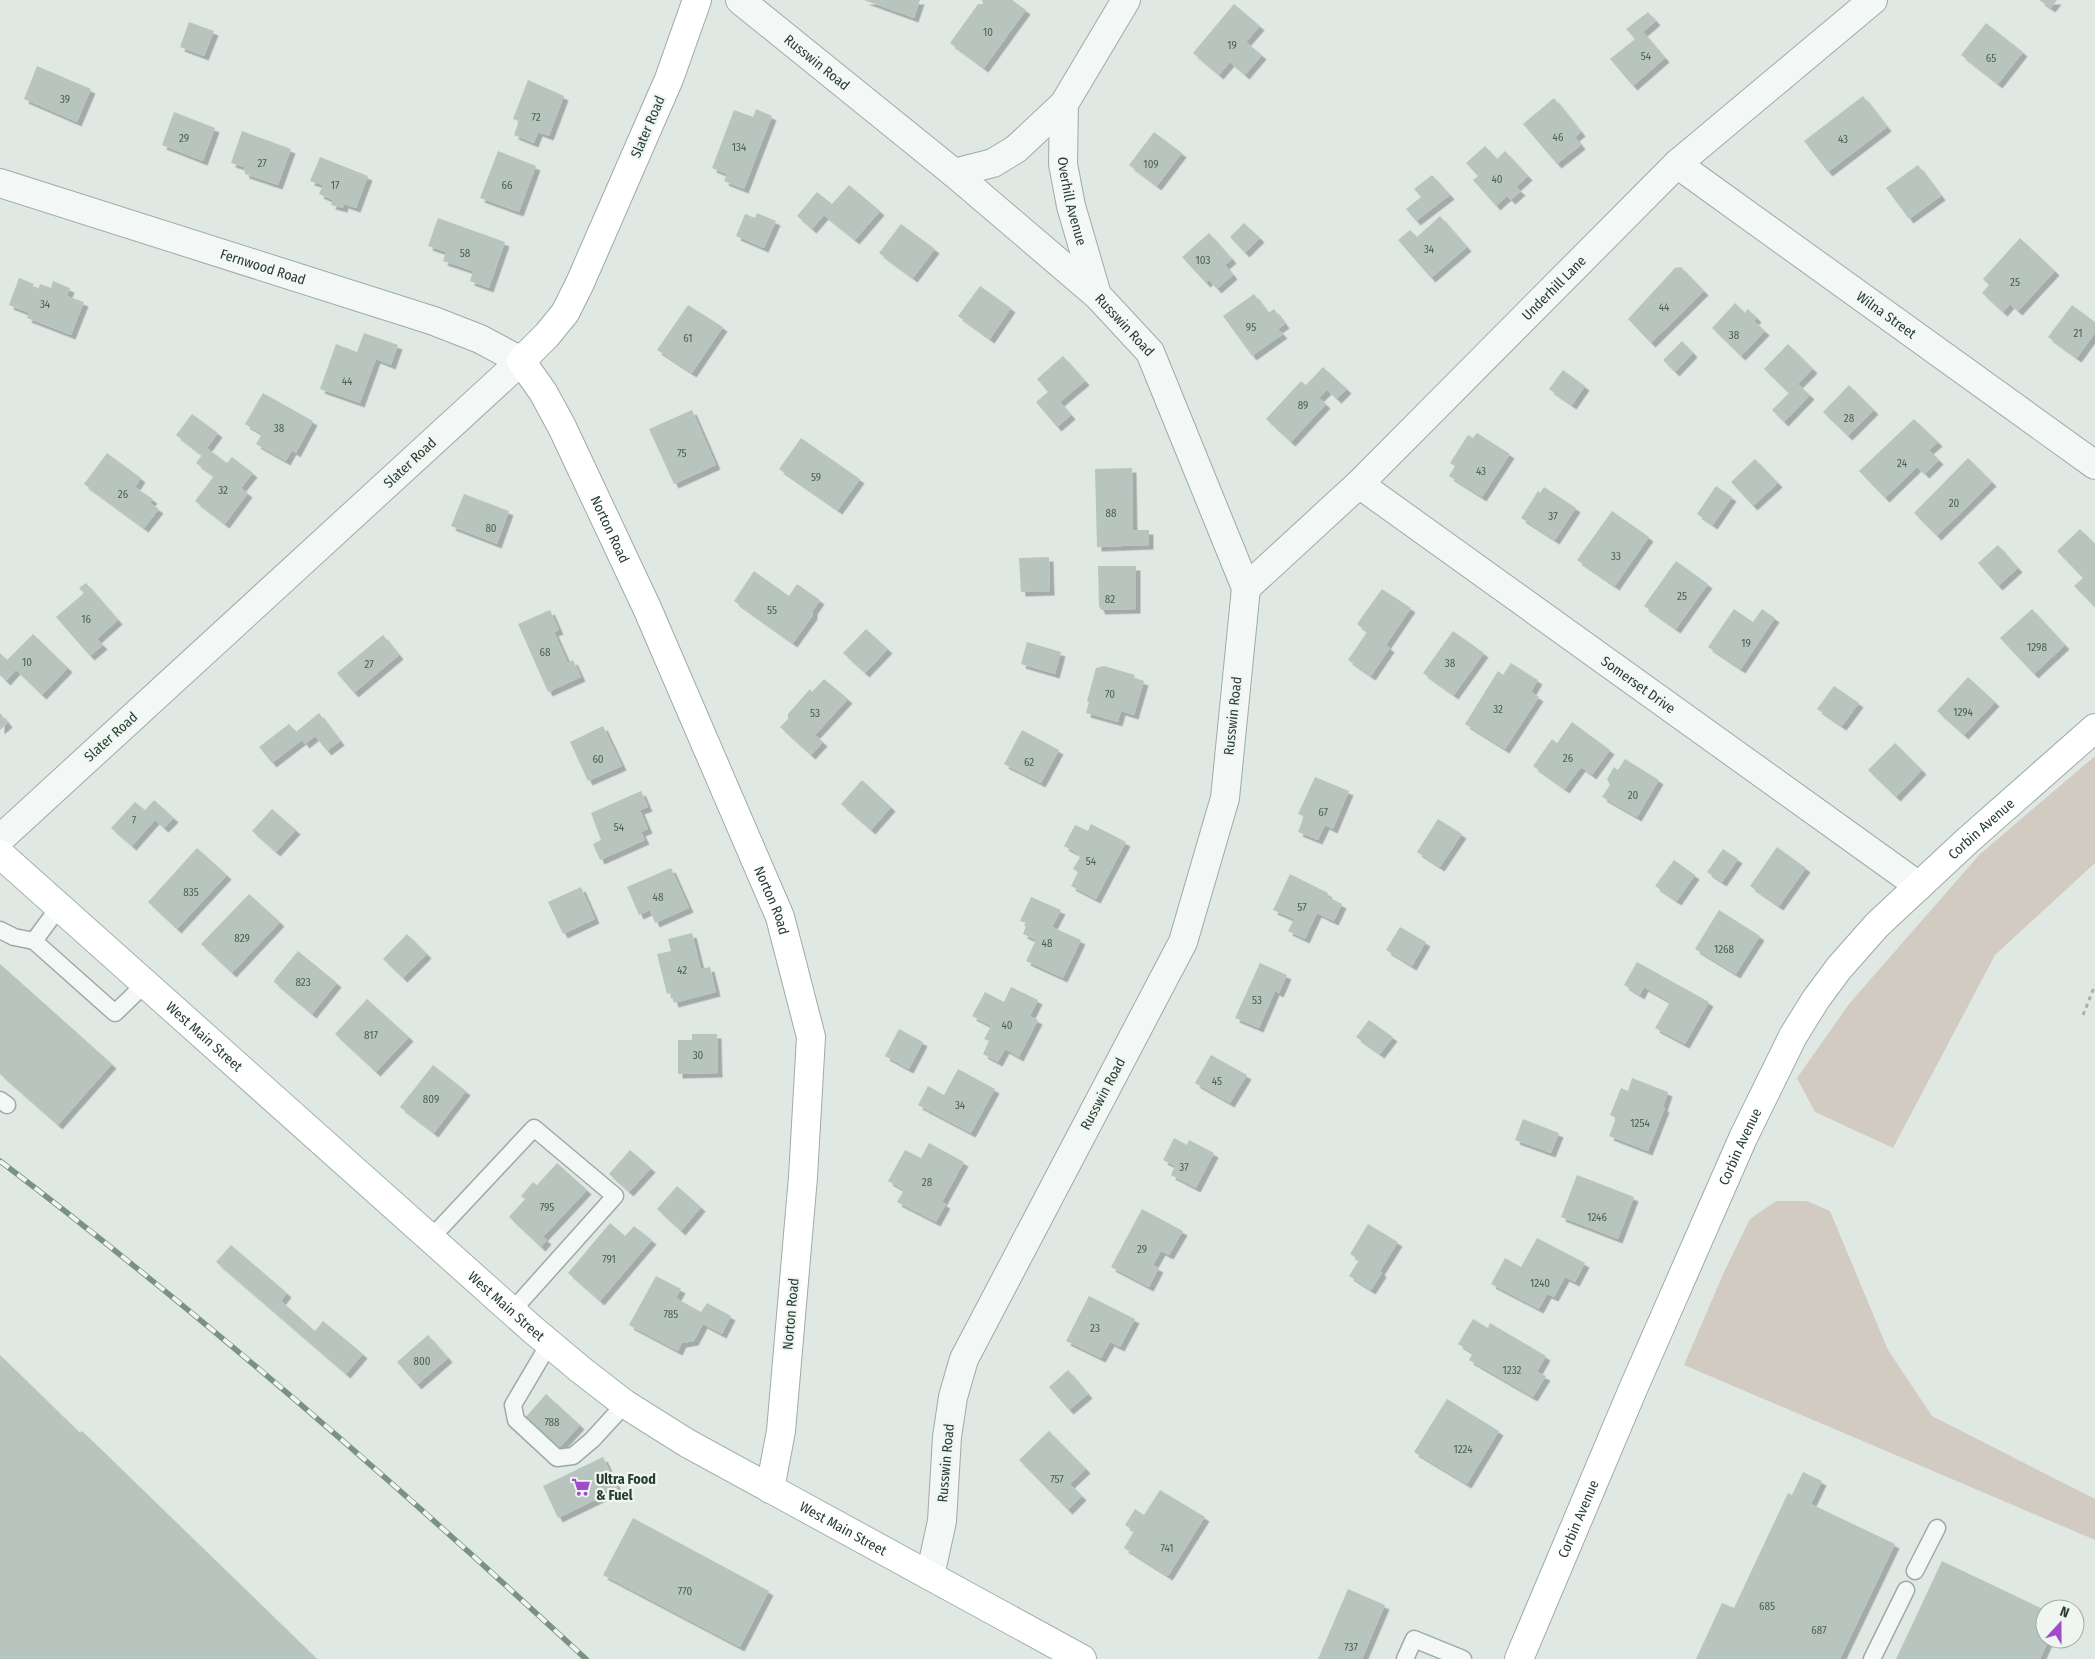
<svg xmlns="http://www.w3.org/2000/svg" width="2095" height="1659" font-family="'Fira Sans Condensed',sans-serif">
<defs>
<filter id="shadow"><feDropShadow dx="4.5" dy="4.5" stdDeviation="0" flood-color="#0004"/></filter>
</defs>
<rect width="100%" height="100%" fill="#e0e8e4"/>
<!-- green -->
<g fill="#d2cbc2">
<polygon points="2095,756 2095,863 1995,955 1893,1148 1815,1112 1797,1078 1849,1004 1980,854"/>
<polygon points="1776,1201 1807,1201 1830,1211 1888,1350 1932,1416 2095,1499 2095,1540 1684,1365 1724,1272 1750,1219"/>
</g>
<!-- building -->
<g fill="#b8c5be" filter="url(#shadow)">
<polygon points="864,0 920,0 914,18"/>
<polygon points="982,0 1012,0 1026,10 984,68 950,43 978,4 983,4"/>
<polygon points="2039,0 2057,0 2051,8"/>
<polygon points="1234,4 1260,26 1246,42 1262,55 1245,75 1230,62 1219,75 1193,53"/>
<polygon points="1648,12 1656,21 1643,32 1665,58 1633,86 1610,59 1635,39 1626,29"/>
<polygon points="189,22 214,31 204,56 180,47"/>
<polygon points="1986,23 2023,52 1998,84 1961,55"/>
<polygon points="37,66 91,89 77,122 24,99"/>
<polygon points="528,80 564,96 549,136 538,132 534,143 514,135 519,121 513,119"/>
<polygon points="1863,96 1887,127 1828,172 1804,141"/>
<polygon points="1554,98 1581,132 1575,137 1581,145 1557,164 1523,124"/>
<polygon points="756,109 772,116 744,189 724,181 727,174 712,168 734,110 753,117"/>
<polygon points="174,112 215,128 203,161 162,145"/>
<polygon points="242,131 291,149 278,185 245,174 244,167 231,163"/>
<polygon points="1154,132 1182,153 1157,186 1129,165"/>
<polygon points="1485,146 1497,159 1505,151 1528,176 1516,187 1521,191 1511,200 1507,196 1496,206 1473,180 1478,176 1466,163"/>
<polygon points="498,151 536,166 519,212 480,198"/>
<polygon points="320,157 368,176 356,208 344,204 343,208 331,205 333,200 319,194 323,185 310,181"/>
<polygon points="1918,165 1941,196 1909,219 1886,188"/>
<polygon points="1432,175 1450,195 1416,221 1406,209 1421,197 1414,189"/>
<polygon points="849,185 880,211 855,240 824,215 812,229 797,216 817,192 832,204"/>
<polygon points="757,213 776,221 764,248 736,236 745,214 755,218"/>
<polygon points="1440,216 1467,247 1431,278 1398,240 1410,230 1417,237"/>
<polygon points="438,218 505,242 489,288 470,281 473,271 443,261 446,252 428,246"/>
<polygon points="1244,223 1260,238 1245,253 1230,237"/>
<polygon points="901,224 935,249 913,278 879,253"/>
<polygon points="1209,233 1232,259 1225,265 1233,275 1217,289 1209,280 1206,283 1182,257"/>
<polygon points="2020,238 2055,271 2018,311 2010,304 2003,312 1982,293 1989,285 1983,279"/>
<polygon points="1681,267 1704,291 1651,343 1628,319 1675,268"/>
<polygon points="19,278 34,284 32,287 38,290 40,284 51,288 53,281 70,288 67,296 84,302 71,335 27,318 29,313 9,305"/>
<polygon points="980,286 1011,308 990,339 958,316"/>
<polygon points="1254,294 1268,313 1274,309 1285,324 1278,329 1283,334 1252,356 1223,316"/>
<polygon points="1735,303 1745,313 1748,309 1757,318 1754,321 1765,331 1741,356 1712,328"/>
<polygon points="688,305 723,327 692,373 657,350"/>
<polygon points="2072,305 2095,322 2095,333 2077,358 2048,337"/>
<polygon points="364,333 398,345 391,365 376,359 360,403 320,389 336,344 357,352"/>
<polygon points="1682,341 1693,353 1675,372 1663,360"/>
<polygon points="1788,344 1813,369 1798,384 1810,395 1784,422 1772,410 1789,393 1764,369"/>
<polygon points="1063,356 1085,381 1060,402 1071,415 1057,427 1036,402 1048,392 1037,379"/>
<polygon points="1323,367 1347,389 1337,399 1327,390 1319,398 1326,404 1291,442 1266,419 1301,381 1306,385"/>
<polygon points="1563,370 1585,386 1572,405 1549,389"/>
<polygon points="1849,385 1874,410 1848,436 1823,412"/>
<polygon points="263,393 313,421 296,453 292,450 286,461 256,444 262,434 245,424"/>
<polygon points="692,410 716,465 674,484 649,429"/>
<polygon points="192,414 218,433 207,448 227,463 232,457 253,473 241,488 248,493 225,524 195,501 214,476 196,463 202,455 176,435"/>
<polygon points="1914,419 1938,442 1929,450 1939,460 1925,474 1917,467 1885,498 1859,471"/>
<polygon points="1477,433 1510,454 1482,497 1449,476 1455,466 1450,463 1468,435 1473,438"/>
<polygon points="801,438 860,479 838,510 779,469"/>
<polygon points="107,453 141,478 135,487 153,499 150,503 159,509 144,528 84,484"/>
<polygon points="1968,458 1992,482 1937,536 1914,513"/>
<polygon points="1755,459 1778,483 1753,506 1731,482"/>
<polygon points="1132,468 1133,530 1149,530 1149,545 1097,547 1095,469"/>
<polygon points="1716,486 1732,497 1713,525 1697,514"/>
<polygon points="1544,487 1576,508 1555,540 1521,518 1538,491 1540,493"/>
<polygon points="464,494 509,511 497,544 451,526"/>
<polygon points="1612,511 1649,537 1615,586 1577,560"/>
<polygon points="2080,529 2095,544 2095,607 2074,586 2083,578 2057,551"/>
<polygon points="1998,545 2018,568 1998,586 1978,563"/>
<polygon points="1049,557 1050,591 1021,592 1019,558"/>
<polygon points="1676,561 1708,584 1676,629 1644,606"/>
<polygon points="1098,566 1136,566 1136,609 1101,610 1099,606"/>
<polygon points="754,571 789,596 797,584 820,600 813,610 813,615 793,643 734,601"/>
<polygon points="86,583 118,620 97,639 103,645 90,656 56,617 84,593 79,588"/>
<polygon points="1382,589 1411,608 1386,645 1390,648 1371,676 1348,660 1367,632 1357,624"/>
<polygon points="1734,609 1753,622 1762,609 1775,618 1741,669 1708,647"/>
<polygon points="2032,609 2065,645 2034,674 2000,638"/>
<polygon points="550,610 559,630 554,632 568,663 573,660 581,677 548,692 518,624"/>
<polygon points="866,629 888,649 865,673 843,653"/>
<polygon points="1453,631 1484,653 1454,695 1423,673"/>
<polygon points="33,634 68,668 42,695 16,670 6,681 0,675 0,653 7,660"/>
<polygon points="383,635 399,655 354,693 337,673"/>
<polygon points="1027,642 1061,652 1055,674 1021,664"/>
<polygon points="1511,663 1538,680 1531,692 1539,697 1505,749 1465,724 1498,671 1503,675"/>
<polygon points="1104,666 1135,675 1134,678 1144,681 1134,715 1121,711 1118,722 1086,713 1089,702 1087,701 1096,668"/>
<polygon points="1968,677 1995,702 1964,735 1937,711"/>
<polygon points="824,679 848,699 815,735 823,742 811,755 780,727 788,719 788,714 810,689 812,692"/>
<polygon points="1834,686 1859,703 1842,726 1817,709"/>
<polygon points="0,713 8,723 0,730"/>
<polygon points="319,713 340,741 327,751 315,736 305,744 302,740 272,763 259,747 289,724 296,732"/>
<polygon points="1572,722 1610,750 1592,775 1581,767 1565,789 1533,766 1552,739 1557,743"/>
<polygon points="603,726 622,766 588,781 570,742"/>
<polygon points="1022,730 1059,750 1041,783 1004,764"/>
<polygon points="1895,743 1922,770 1896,797 1868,770"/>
<polygon points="1625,759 1659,780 1637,817 1602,797 1610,785 1607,779 1614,767 1618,770"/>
<polygon points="1315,777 1349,791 1333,829 1325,825 1318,840 1298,832 1304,816 1298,814"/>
<polygon points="862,780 891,807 871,830 841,804"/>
<polygon points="641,791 648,807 640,810 648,829 641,832 645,840 600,860 593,844 601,840 591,813"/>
<polygon points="154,800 174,818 164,828 155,820 132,846 111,828 135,802 145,810"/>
<polygon points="272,809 296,830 276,852 252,831"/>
<polygon points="1438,819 1462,834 1440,867 1417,852"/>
<polygon points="1091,824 1126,842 1096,899 1071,886 1078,872 1073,869 1080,857 1075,852 1064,846 1075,825 1088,831"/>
<polygon points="1777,847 1806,868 1779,906 1750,886"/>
<polygon points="197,848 227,875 177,929 148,902"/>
<polygon points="1723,849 1738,859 1722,882 1707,872"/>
<polygon points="1674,860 1695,875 1677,901 1655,886"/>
<polygon points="671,868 689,908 655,923 650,910 639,915 627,887"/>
<polygon points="1290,874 1328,893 1326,896 1342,904 1334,921 1317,913 1305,939 1288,931 1294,919 1273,910"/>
<polygon points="581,887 595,919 563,934 548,902"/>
<polygon points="249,894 280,922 232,973 201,944"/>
<polygon points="1031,897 1061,910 1052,927 1081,940 1063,978 1026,961 1036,940 1023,934 1027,923 1020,921"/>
<polygon points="1719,910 1760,936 1736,974 1695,949"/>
<polygon points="1400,927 1426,942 1412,966 1386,950"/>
<polygon points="692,933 701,969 710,967 716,992 674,1003 671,993 667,994 657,954 671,951 668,939"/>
<polygon points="407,934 427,954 403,978 383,959"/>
<polygon points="298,951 337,983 312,1014 274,982 275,979"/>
<polygon points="1637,962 1709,1002 1685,1044 1655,1028 1670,1002 1644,987 1640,995 1624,985"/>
<polygon points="1260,963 1287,975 1279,993 1275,991 1259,1028 1235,1018"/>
<polygon points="0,964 112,1064 58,1125 0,1074"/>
<polygon points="1011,987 1038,1000 1030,1016 1038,1020 1019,1057 1005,1049 998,1062 983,1054 989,1041 984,1039 991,1026 972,1016 985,992 1004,1002"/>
<polygon points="367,999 409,1037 376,1072 335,1034"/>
<polygon points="1369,1020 1393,1037 1380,1054 1356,1037"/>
<polygon points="899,1029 923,1042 909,1069 885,1056"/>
<polygon points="692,1034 717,1034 718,1073 678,1074 678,1040 692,1040"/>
<polygon points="1211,1055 1247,1075 1230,1103 1195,1083"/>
<polygon points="433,1065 466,1091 434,1133 400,1107"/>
<polygon points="958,1069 995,1089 971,1133 918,1105 928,1086 944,1095"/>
<polygon points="1632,1078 1668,1092 1663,1107 1665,1108 1648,1151 1609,1136 1616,1118 1610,1115 1621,1088 1628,1091"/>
<polygon points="1523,1119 1559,1133 1551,1153 1515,1140"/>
<polygon points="1174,1138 1187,1145 1189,1140 1214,1153 1196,1188 1171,1175 1175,1166 1163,1160"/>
<polygon points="929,1143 964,1162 942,1202 946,1204 936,1222 897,1202 904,1190 888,1181 905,1150 921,1158"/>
<polygon points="630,1150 651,1168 629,1192 609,1174"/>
<polygon points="557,1163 587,1190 543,1237 547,1240 541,1247 509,1217 525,1199 521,1196 533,1182 537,1185"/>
<polygon points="1577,1175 1634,1197 1618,1239 1561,1217"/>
<polygon points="677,1186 701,1207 681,1231 657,1209"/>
<polygon points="1142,1209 1183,1231 1169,1255 1161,1251 1153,1265 1159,1268 1149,1287 1111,1267"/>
<polygon points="610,1223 625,1236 634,1226 652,1240 600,1301 568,1273"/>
<polygon points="1368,1224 1398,1242 1380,1271 1382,1273 1371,1290 1349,1276 1359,1260 1350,1254"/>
<polygon points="1537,1238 1585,1263 1575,1282 1565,1277 1554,1297 1547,1294 1539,1309 1491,1284 1505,1258 1521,1267"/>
<polygon points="231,1245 287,1293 281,1301 315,1331 323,1321 363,1354 346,1374 216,1262"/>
<polygon points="656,1276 681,1289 676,1298 701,1312 707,1303 731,1316 722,1334 703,1324 694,1341 682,1343 678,1351 629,1325"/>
<polygon points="1089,1296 1135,1319 1120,1347 1110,1342 1101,1358 1066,1341"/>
<polygon points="1473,1319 1488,1328 1490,1323 1546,1356 1537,1372 1546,1376 1533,1397 1469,1360 1473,1353 1458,1344"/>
<polygon points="428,1335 448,1358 417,1385 397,1362"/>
<polygon points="0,1355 80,1433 82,1431 317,1659 0,1659"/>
<polygon points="1068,1370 1088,1394 1069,1410 1049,1387"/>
<polygon points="546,1394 580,1425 558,1449 524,1419"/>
<polygon points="1447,1399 1499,1431 1467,1484 1414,1452"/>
<polygon points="1049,1431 1086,1469 1070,1484 1082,1496 1068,1510 1019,1460"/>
<polygon points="603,1457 618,1489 558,1518 543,1486"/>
<polygon points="1803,1472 1822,1481 1811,1504 1895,1544 1840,1659 1696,1659 1722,1603 1734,1608 1788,1493 1792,1495"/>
<polygon points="1160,1490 1205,1517 1168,1576 1124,1548 1134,1531 1125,1525 1135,1509 1144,1515"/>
<polygon points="633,1518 769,1591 740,1647 603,1575"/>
<polygon points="1942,1561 2045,1610 2045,1639 2049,1639 2040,1659 1896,1659"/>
<polygon points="1348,1589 1385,1605 1362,1659 1318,1659"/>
</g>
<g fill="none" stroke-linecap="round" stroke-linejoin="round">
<!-- lane casing -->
<g stroke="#9eaba5" stroke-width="19">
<g id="lane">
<polyline points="59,907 34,941 115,1013 146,983"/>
<polyline points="0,930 14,937 34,941"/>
<polyline points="0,1100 7,1105"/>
<polyline points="431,1238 534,1128 615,1196 512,1311"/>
<polyline points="549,1344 513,1405 516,1420 557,1458 573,1456 592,1440 625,1404"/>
<polyline points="1915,1571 1937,1528"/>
<polyline points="1405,1659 1414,1639 1463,1659"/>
<polyline points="1872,1659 1906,1590"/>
</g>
</g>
<!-- street casing -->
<g stroke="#9eaba5" stroke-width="30">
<g id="street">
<path id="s1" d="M740,0l214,173 143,122 53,57 96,236 -21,210 -42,144 -219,417 -11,38 -6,40 -5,84 -12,55"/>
<path id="s2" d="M1064,104l-1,60 8,42 26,89"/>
<path id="s3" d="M1677,164l418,301"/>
<polyline points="954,173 993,163 1016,149 1064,104 1126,0"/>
<path id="s4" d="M0,183l434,138 46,18 41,22 -521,478"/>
<path id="s5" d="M1359,484l560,402"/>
<path id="s6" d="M1246,588l113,-104 318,-320 196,-164"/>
</g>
</g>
<!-- secondary casing -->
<g stroke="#9eaba5" stroke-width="30">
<g id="secondary">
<path id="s7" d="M697,0l-28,79 -89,204 -15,30 -18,22 -26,26 22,31 19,35 85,181 133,309 31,120 -8,140 -22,254 -11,58"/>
<path id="s8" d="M1519,1659l114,-270 110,-251 50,-102 23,-37 23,-31 38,-43 90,-84 128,-113"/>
</g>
</g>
<!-- primary casing -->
<g stroke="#a0b3a8" stroke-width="30">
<g id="primary">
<path id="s9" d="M0,854l532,475 49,41 44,34 62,39 395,216"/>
</g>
</g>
<!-- path -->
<polyline stroke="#a6b1ac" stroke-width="3" stroke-dasharray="4 4" stroke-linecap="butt" points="2083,1015 2095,985"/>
<!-- lane -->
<use href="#lane" stroke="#f3f7f5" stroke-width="16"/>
<!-- street -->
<use href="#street" stroke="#f3f7f5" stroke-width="28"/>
<!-- secondary -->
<use href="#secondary" stroke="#fff" stroke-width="28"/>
<!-- primary -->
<use href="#primary" stroke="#fff" stroke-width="28"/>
<!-- rail casing -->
<g stroke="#7a9185" stroke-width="5.5">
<path id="rail" d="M0,1161c204,155 398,324 586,498"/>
</g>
<!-- rail -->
<use href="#rail" stroke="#eff6f2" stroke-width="4" stroke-dasharray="11" stroke-linecap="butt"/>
</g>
<!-- icons -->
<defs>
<g id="supermarket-bare" transform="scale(1.5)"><path d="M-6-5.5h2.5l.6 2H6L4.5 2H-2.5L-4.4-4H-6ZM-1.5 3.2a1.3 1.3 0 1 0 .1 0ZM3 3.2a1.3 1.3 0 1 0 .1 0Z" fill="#a04bc7" stroke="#eff6f2" stroke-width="2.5" paint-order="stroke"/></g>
</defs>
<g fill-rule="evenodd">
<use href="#supermarket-bare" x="581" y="1487"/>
</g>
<g text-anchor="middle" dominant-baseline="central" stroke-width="4.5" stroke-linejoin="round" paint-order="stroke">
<!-- number labels -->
<g font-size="11" fill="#4d6056">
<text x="988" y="32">10</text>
<text x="1232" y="45">19</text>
<text x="1646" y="56">54</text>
<text x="1991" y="58">65</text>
<text x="65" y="99">39</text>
<text x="536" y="117">72</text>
<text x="1558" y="137">46</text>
<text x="184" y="138">29</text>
<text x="1843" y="139">43</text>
<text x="739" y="147">134</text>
<text x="262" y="163">27</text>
<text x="1151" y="164">109</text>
<text x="1497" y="179">40</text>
<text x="335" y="185">17</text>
<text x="507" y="185">66</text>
<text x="1429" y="249">34</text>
<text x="465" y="253">58</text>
<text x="1203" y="260">103</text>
<text x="2015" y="282">25</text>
<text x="45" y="304">34</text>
<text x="1664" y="307">44</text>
<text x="1251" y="327">95</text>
<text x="2078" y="333">21</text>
<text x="1734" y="335">38</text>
<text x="688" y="338">61</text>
<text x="347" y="381">44</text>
<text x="1303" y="405">89</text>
<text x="1849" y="418">28</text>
<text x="279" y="428">38</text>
<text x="682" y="453">75</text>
<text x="1902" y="463">24</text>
<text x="1481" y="471">43</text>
<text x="816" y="477">59</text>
<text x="223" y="490">32</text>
<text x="123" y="494">26</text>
<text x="1954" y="503">20</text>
<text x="1111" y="513">88</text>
<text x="1553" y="516">37</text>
<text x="491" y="528">80</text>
<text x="1616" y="556">33</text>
<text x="1682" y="596">25</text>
<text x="1110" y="599">82</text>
<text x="772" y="610">55</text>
<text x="86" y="619">16</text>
<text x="1746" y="643">19</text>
<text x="2037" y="647">1298</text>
<text x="545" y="652">68</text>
<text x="27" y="662">10</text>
<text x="1450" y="663">38</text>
<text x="369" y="664">27</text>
<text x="1110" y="694">70</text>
<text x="1498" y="709">32</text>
<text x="1963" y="712">1294</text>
<text x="815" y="713">53</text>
<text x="1568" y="758">26</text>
<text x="598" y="759">60</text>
<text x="1029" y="762">62</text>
<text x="1633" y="795">20</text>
<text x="1323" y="812">67</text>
<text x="134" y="820">7</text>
<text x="619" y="827">54</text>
<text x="1091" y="861">54</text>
<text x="191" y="892">835</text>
<text x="658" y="897">48</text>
<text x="1302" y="907">57</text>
<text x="242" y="938">829</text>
<text x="1047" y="943">48</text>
<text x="1724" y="949">1268</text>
<text x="682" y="970">42</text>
<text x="303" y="982">823</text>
<text x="1257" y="1000">53</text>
<text x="1007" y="1025">40</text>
<text x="371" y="1035">817</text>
<text x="698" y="1055">30</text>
<text x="1217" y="1081">45</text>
<text x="431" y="1099">809</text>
<text x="960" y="1105">34</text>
<text x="1640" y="1123">1254</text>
<text x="1184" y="1167">37</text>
<text x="927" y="1182">28</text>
<text x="547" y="1207">795</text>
<text x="1597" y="1217">1246</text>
<text x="1142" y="1249">29</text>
<text x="609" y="1259">791</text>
<text x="1540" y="1283">1240</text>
<text x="671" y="1314">785</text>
<text x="1095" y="1328">23</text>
<text x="422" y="1361">800</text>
<text x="1512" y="1370">1232</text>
<text x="552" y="1422">788</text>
<text x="1463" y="1449">1224</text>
<text x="1057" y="1479">757</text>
<text x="1167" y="1548">741</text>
<text x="685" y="1591">770</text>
<text x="1767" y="1606">685</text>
<text x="1819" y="1630">687</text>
<text x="1351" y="1647">737</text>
</g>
<!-- street labels -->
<g font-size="14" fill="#293f34" stroke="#eff6f2">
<text stroke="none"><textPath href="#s1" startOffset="99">Russwin Road</textPath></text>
<text transform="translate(648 127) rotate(-67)">Slater Road</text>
<text stroke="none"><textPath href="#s2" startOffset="98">Overhill Avenue</textPath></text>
<text stroke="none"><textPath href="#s4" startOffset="276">Fernwood Road</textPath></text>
<text stroke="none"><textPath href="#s6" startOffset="430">Underhill Lane</textPath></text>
<text stroke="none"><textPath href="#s3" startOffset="258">Wilna Street</textPath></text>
<text stroke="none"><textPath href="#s1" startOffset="504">Russwin Road</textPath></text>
<text transform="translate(410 463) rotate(-43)">Slater Road</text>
<text stroke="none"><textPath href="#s7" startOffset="596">Norton Road</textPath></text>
<text stroke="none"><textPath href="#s5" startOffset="344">Somerset Drive</textPath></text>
<text transform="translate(1233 716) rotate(-84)">Russwin Road</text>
<text transform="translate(111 737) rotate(-42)">Slater Road</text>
<text stroke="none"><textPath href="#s8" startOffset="962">Corbin Avenue</textPath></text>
<text stroke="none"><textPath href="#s7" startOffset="1001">Norton Road</textPath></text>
<text stroke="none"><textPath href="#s9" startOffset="274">West Main Street</textPath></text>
<text transform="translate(1103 1094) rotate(-62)">Russwin Road</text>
<text stroke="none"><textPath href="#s8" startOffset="558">Corbin Avenue</textPath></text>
<text stroke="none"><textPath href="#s9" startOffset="679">West Main Street</textPath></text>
<text transform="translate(791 1314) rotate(-85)">Norton Road</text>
<text transform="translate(946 1463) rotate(-85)">Russwin Road</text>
<text stroke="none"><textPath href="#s8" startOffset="152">Corbin Avenue</textPath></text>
<text stroke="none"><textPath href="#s9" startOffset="1084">West Main Street</textPath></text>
</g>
<!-- poi labels -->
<g font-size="14" font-weight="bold" fill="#293f34" stroke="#eff6f2" text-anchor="start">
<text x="596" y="1479">Ultra Food<tspan x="596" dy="16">&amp; Fuel</tspan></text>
</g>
</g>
<!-- north arrow -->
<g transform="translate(2060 1624) rotate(21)"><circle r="24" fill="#eff6f2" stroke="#a0ada6"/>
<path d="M0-4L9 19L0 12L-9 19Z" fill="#a04bc7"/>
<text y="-8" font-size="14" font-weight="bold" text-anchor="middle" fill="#293f34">N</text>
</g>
</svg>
